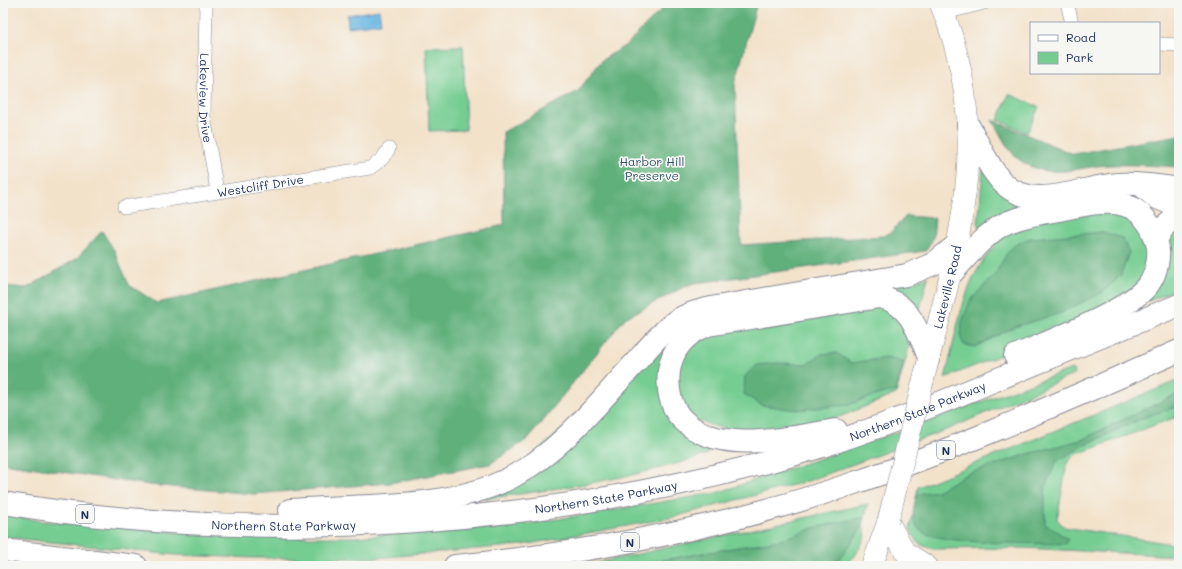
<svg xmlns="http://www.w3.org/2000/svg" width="1182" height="569" font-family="Mali,sans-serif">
<rect width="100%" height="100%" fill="#f6f6f2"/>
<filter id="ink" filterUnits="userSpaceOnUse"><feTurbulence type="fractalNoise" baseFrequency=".025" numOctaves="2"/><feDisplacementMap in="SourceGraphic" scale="8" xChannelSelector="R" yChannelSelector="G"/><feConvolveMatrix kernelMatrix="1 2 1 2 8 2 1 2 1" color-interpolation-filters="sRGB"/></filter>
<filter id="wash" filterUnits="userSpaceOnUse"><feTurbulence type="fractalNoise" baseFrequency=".012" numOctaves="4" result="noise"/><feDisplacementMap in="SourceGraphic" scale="16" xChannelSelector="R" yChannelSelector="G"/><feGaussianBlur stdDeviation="0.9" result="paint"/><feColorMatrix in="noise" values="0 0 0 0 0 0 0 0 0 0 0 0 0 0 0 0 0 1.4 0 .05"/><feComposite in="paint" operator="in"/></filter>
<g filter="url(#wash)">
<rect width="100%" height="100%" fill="#f3e2ca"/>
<!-- green -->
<g fill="#76cd92" stroke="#487e78">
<polygon points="463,46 466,130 429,131 426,47"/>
<polygon points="1009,94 1039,107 1027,133 998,120"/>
<polygon points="983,170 1026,201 1019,209 980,230 978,225"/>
<path d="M1104,207l30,9 15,35 -1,19 -14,18 -72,42 -117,48c12,-44 16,-96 49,-131l-2,-8 28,-15z"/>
<polygon points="1175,229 1179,230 1179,288 1149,301 1147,294 1164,234"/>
<polygon points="928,277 920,309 900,293 884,288"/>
<polygon points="889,303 911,332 907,335 909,348 896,394 842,416 785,429 731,431 691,419 678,400 674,375 685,352 710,331"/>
<path d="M667,334l6,5 -15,43 51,63 -1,9c-73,25 -147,34 -223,45z"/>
<polygon points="1072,369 1075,374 951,428 808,481 670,518 523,545 375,558 254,558 175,555 3,537 3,514 40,521 230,537 355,537 533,523 716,493 869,442"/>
<polygon points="1179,380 1179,416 1075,455 1067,463 1057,519 1064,527 1179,545 1179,556 1023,548 932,549 919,544 910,529 918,487"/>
<polygon points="868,504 863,526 866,536 855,556 844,566 583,566"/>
</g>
<!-- forest -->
<g fill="#60b07c" stroke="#3e706d">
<polygon points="665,3 757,3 735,84 741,245 883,236 890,233 906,216 935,218 933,239 925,251 690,284 625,318 528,439 490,464 390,483 254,494 149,485 3,463 3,286 27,288 76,259 102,231 114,250 129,285 157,303 504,225 503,132 578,91 602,60 626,45 663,8"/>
<path d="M992,120l81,34 106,-19v32c-23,-1 -47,-3 -71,-2 -32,2 -62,17 -91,-7 -11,-10 -17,-25 -25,-38z"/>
<polygon points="1103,232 1122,238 1129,252 1121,275 1103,292 1061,313 1014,327 975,347 964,345 961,339 962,322 970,301 996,273 1007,253 1016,244 1030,238"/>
<polygon points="837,353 851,363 886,358 904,362 896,391 881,394 847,405 796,410 761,405 744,394 745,376 757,365 778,363 807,364 821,354"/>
<path d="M1179,393v13l-34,11 -56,26 -32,18 -12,26v37l23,15 -3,5c-25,-1 -132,2 -146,-15 -9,-10 -5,-24 -2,-35l20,-3 30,-17 61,-20 53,-14z"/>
<polygon points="865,517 863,526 840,559 817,566 627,566 780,540 817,527"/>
</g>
<!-- water -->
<polygon fill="#67b6e1" stroke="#4172a0" points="379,10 381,23 348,27 347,15"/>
</g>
<g filter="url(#ink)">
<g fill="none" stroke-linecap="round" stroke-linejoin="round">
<!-- street casing -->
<g stroke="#878894" stroke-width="14">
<g id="street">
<path id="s1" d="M206,3l-2,113 13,75"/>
<polyline points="1067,3 1072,23"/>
<polyline points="945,13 984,3"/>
<polyline points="1159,44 1179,45"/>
<path id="s2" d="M124,207l246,-39 12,-9 7,-10"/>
</g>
</g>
<!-- primary casing -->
<g stroke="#878894" stroke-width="22">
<g id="primary">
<path id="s3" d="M923,381c34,-133 73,-243 17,-378"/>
<polyline points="888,521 905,552 927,566"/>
<polyline points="872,566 888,521"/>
</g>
</g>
<!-- highway casing -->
<g stroke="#878894" stroke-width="24">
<g id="highway">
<path d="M968,125c11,19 20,42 35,58 30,30 80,3 115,1 20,-1 41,2 61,5"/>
<polyline points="1141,185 1155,197 1179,207"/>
<polyline points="1156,240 1163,228 1179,215"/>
<path d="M951,274c16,-17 33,-40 55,-51 17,-7 35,-10 53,-13 39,-8 80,-20 97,29 5,15 1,34 -8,46 -21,27 -100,57 -133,71"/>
<path d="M836,430c-45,7 -118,27 -154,-11 -12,-12 -15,-31 -13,-48 3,-23 18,-38 39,-46l171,-28c31,5 39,35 50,60"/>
<path id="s4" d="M3,503c263,44 559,23 813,-55 61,-19 119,-43 177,-67 62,-25 124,-51 186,-76"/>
<path d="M290,510c70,-6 158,1 222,-33 50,-27 86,-74 124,-115 12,-14 25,-30 40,-41 12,-8 25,-11 40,-14l191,-32 26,-11 26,-21"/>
<polyline points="3,550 136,566"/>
<path d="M455,566c134,-13 268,-38 396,-82 112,-37 220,-86 328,-133"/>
</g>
</g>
<!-- street -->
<use href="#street" stroke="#fff" stroke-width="13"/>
<!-- primary -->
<use href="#primary" stroke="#fff" stroke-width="21"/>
<!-- highway -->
<use href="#highway" stroke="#fff" stroke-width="22"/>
<!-- primary-bridge casing -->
<g stroke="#878894" stroke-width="22" stroke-linecap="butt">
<polyline id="primary-bridge" points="888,521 923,381"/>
</g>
<!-- primary-bridge -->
<use href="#primary-bridge" stroke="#fff" stroke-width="21"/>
</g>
</g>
<g text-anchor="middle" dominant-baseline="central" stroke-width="3.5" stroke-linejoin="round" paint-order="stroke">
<!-- shield labels -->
<g fill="#f6f6f2" stroke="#5d6b8a" stroke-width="1">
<rect x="937" y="441" width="18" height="18" rx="3"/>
<rect x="76" y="505" width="18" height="18" rx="3"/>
<rect x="621" y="533" width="18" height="18" rx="3"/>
</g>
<g font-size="11" font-weight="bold" fill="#1b2f5e">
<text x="946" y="450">N</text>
<text x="85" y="514">N</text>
<text x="630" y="542">N</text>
</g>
<!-- street labels -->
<g font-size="12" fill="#1b2f5e" stroke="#f6f6f2">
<text stroke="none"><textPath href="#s1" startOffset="95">Lakeview Drive</textPath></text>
<text stroke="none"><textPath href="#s2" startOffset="138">Westcliff Drive</textPath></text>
<text stroke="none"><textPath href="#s3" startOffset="97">Lakeville Road</textPath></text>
<text stroke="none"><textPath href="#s4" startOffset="930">Northern State Parkway</textPath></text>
<text stroke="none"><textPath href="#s4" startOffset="606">Northern State Parkway</textPath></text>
<text stroke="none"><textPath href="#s4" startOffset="282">Northern State Parkway</textPath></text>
</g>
<!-- park labels -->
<g font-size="12" fill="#32566b" stroke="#f6f6f2">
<text x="652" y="161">Harbor Hill<tspan x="652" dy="14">Preserve</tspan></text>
</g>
</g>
<!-- margin -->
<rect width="1182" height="569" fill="none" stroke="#f6f6f2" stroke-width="16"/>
<!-- legend -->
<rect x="1030" y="22" width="130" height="52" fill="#f6f6f2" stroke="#9ea6b7"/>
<rect x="1038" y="35" width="20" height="6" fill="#ffffff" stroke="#9ea6b7"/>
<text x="1066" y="42" font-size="12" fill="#1b2f5e">Road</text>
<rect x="1038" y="52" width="20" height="12" fill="#76cd92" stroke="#9ea6b7"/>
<text x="1066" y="62" font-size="12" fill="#1b2f5e">Park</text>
</svg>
